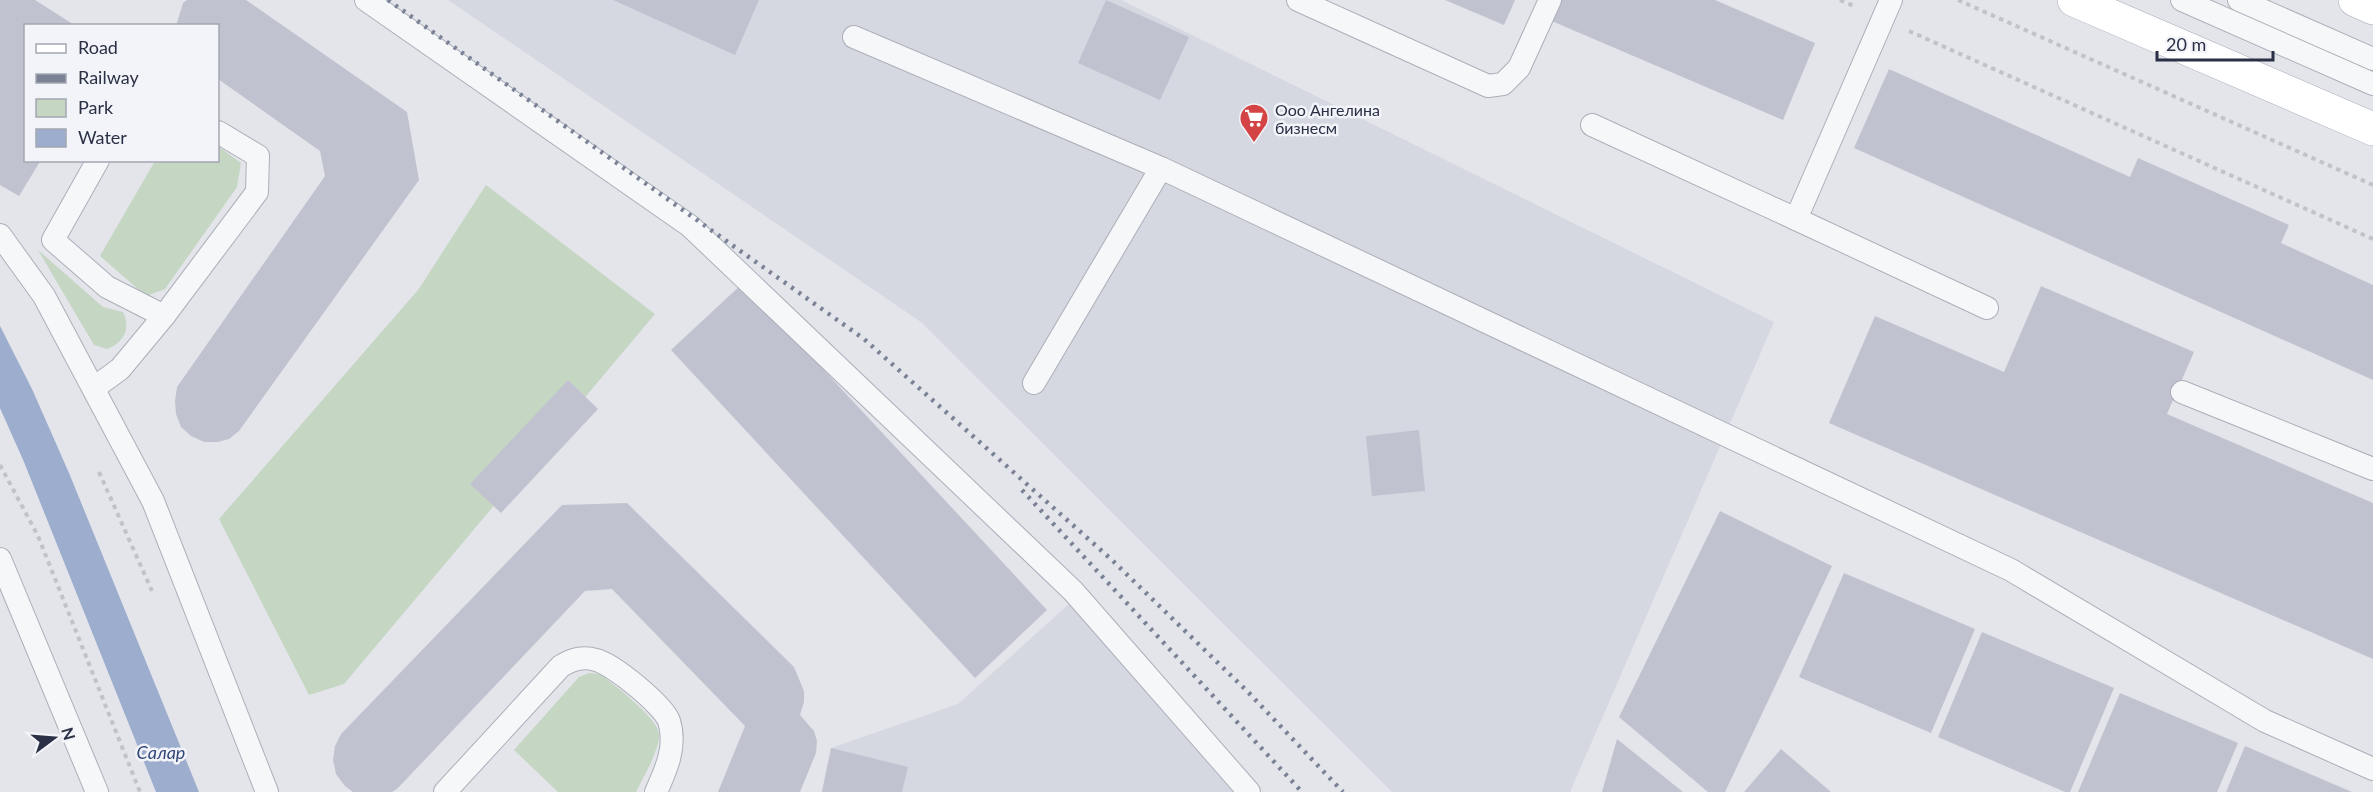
<svg xmlns="http://www.w3.org/2000/svg" width="2373" height="792" font-family="Lato,sans-serif">
<rect width="100%" height="100%" fill="#e3e5eb"/>
<!-- built -->
<g fill="#d5d7e1">
<polygon points="448,0 1121,0 1774,322 1570,792 1392,792 921,322"/>
<polygon points="1069,604 1233,792 822,792 831,748 958,704"/>
</g>
<!-- green -->
<g fill="#c5d6c3">
<polygon points="218,146 241,163 237,187 165,289 146,296 100,256 155,161 218,160"/>
<polygon points="486,185 655,314 344,684 309,695 219,519 418,290"/>
<path d="M38,250l65,57 20,5c8,16 1,31 -16,37l-13,-4z"/>
<path d="M589,673l11,1c14,11 58,44 59,60 1,15 -16,44 -23,58h-78l-44,-42 65,-73z"/>
</g>
<!-- water -->
<polygon fill="#9dadcd" points="0,326 32,389 69,473 199,792 156,792 24,462 0,408"/>
<!-- building -->
<g fill="#c0c3cf">
<polygon points="0,0 35,0 76,26 26,26 26,160 41,160 19,196 0,185"/>
<polygon points="187,0 246,0 407,112 419,180 239,431 229,439 218,442 204,442 191,436 181,427 176,414 175,401 177,387 325,176 320,151 218,79 218,26 176,26 183,3"/>
<polygon points="613,0 759,0 735,55"/>
<polygon points="1106,0 1189,37 1160,100 1078,63"/>
<polygon points="1445,0 1515,0 1504,25"/>
<polygon points="1555,0 1715,0 1815,43 1783,120 1547,19"/>
<polygon points="1889,69 2130,177 2138,158 2289,225 2281,243 2373,285 2373,380 1854,148"/>
<polygon points="743,283 1047,610 975,678 671,350"/>
<polygon points="2041,286 2194,352 2167,414 2373,503 2373,659 1829,423 1875,316 2004,372"/>
<polygon points="568,380 598,409 501,513 470,484"/>
<polygon points="1419,430 1425,491 1372,496 1366,436"/>
<polygon points="627,503 794,667 804,691 804,702 800,715 814,731 817,741 816,753 800,792 718,792 745,726 612,589 585,591 397,789 392,792 353,792 345,786 336,774 333,760 335,746 341,734 562,505"/>
<polygon points="1720,511 1832,566 1725,792 1708,792 1619,717"/>
<polygon points="1844,573 1975,629 1931,733 1799,677"/>
<polygon points="1982,632 2114,688 2070,792 2065,792 1938,737"/>
<polygon points="2120,693 2238,743 2217,792 2078,792"/>
<polygon points="1617,739 1683,792 1602,792"/>
<polygon points="2245,746 2352,792 2226,792"/>
<polygon points="831,748 908,767 902,792 822,792"/>
<polygon points="1781,749 1831,792 1744,792"/>
</g>
<g fill="none" stroke-linecap="round" stroke-linejoin="round">
<!-- service casing -->
<g stroke="#acafb9" stroke-width="24">
<g id="service">
<polyline points="366,0 690,226 1073,591 1249,792"/>
<polyline points="1298,0 1488,86 1503,84 1519,68 1550,0"/>
<polyline points="1891,0 1796,219 1987,308"/>
<polyline points="2182,0 2373,84"/>
<polyline points="2239,0 2373,59"/>
<polyline points="854,37 1161,168 2011,570 2265,721 2373,769"/>
<polyline points="1592,125 1796,219"/>
<polyline points="98,160 53,240 107,287 164,316 257,192 258,156 218,132"/>
<polyline points="0,235 44,296 153,501 267,792"/>
<polyline points="1034,383 1161,168"/>
<polyline points="94,388 120,369 164,316"/>
<polyline points="2182,392 2373,469"/>
<polyline points="0,559 97,792"/>
<path d="M445,792l116,-126c12,-7 22,-10 35,-6 17,4 67,45 73,61 8,25 -3,49 -13,71"/>
</g>
</g>
<!-- primary casing -->
<g stroke="#a1a7b8" stroke-width="34">
<g id="primary">
<polyline points="2074,0 2373,129"/>
<polyline points="2355,0 2373,8"/>
</g>
</g>
<!-- path -->
<g stroke="#c1c3ca" stroke-width="4" stroke-dasharray="4.5 4.5" stroke-linecap="butt">
<polyline points="1840,0 1856,7"/>
<polyline points="1958,0 2373,185"/>
<polyline points="1909,31 2373,239"/>
<polyline points="0,465 38,536 140,792"/>
<polyline points="99,472 152,591"/>
</g>
<!-- service -->
<use href="#service" stroke="#f6f7f9" stroke-width="22"/>
<!-- primary -->
<use href="#primary" stroke="#fff" stroke-width="33"/>
<!-- rail -->
<g stroke="#7b8296" stroke-width="4.5" stroke-dasharray="3 6" stroke-linecap="butt">
<polyline points="388,0 864,339 1112,560 1248,692 1343,792"/>
<polyline points="1022,490 1302,792"/>
</g>
</g>
<!-- icons -->
<defs>
<g id="supermarket-pin" transform="scale(1.5)"><path d="M0 17L-7.5 6A9.5 9.5 0 1 1 7.5 6Z" fill="#d44445" stroke="#f3f4f9"/><path d="M-6-5.5h2.5l.6 2H6L4.5 2H-2.5L-4.4-4H-6ZM-1.5 3.2a1.3 1.3 0 1 0 .1 0ZM3 3.2a1.3 1.3 0 1 0 .1 0Z" fill="#fff"/></g>
</defs>
<g fill-rule="evenodd">
<use href="#supermarket-pin" x="1254" y="118"/>
</g>
<g text-anchor="middle" dominant-baseline="central" stroke-width="5" stroke-linejoin="round" paint-order="stroke">
<!-- poi labels -->
<g font-size="16" fill="#2a3045" stroke="#f3f4f9" text-anchor="start">
<text x="1275" y="109">Ооо Ангелина<tspan x="1275" dy="18">бизнесм</tspan></text>
</g>
<!-- water labels -->
<g font-size="18" font-style="italic" fill="#32487b" stroke="#f3f4f9">
<text x="161" y="752">Салар</text>
</g>
</g>
<!-- legend -->
<rect x="24" y="24" width="195" height="138" fill="#f3f4f9" stroke="#a3a6b1" stroke-width="1.5"/>
<rect x="36" y="44" width="30" height="9" fill="#ffffff" stroke="#a3a6b1" stroke-width="1.5"/>
<text x="78" y="54" font-size="18" fill="#2a3045">Road</text>
<rect x="36" y="74" width="30" height="9" fill="#7b8296" stroke="#a3a6b1" stroke-width="1.5"/>
<text x="78" y="84" font-size="18" fill="#2a3045">Railway</text>
<rect x="36" y="99" width="30" height="18" fill="#c5d6c3" stroke="#a3a6b1" stroke-width="1.5"/>
<text x="78" y="114" font-size="18" fill="#2a3045">Park</text>
<rect x="36" y="129" width="30" height="18" fill="#9dadcd" stroke="#a3a6b1" stroke-width="1.5"/>
<text x="78" y="144" font-size="18" fill="#2a3045">Water</text>
<!-- north arrow -->
<g transform="translate(54 738) rotate(74)" stroke="#f3f4f9" stroke-width="4.5" paint-order="stroke">
<path d="M0-4.5L10 22L0 15L-10 22Z" fill="#2a3045"/>
<text y="-9" font-size="16" font-weight="bold" text-anchor="middle" fill="#2a3045">N</text>
</g>
<!-- scale -->
<path d="M2157 51v9h116v-9" fill="none" stroke="#2a3045" stroke-width="3"/>
<text x="2166" y="51" font-size="18" fill="#2a3045" stroke="#f3f4f9" stroke-width="4.5" paint-order="stroke">20 m</text>
</svg>
